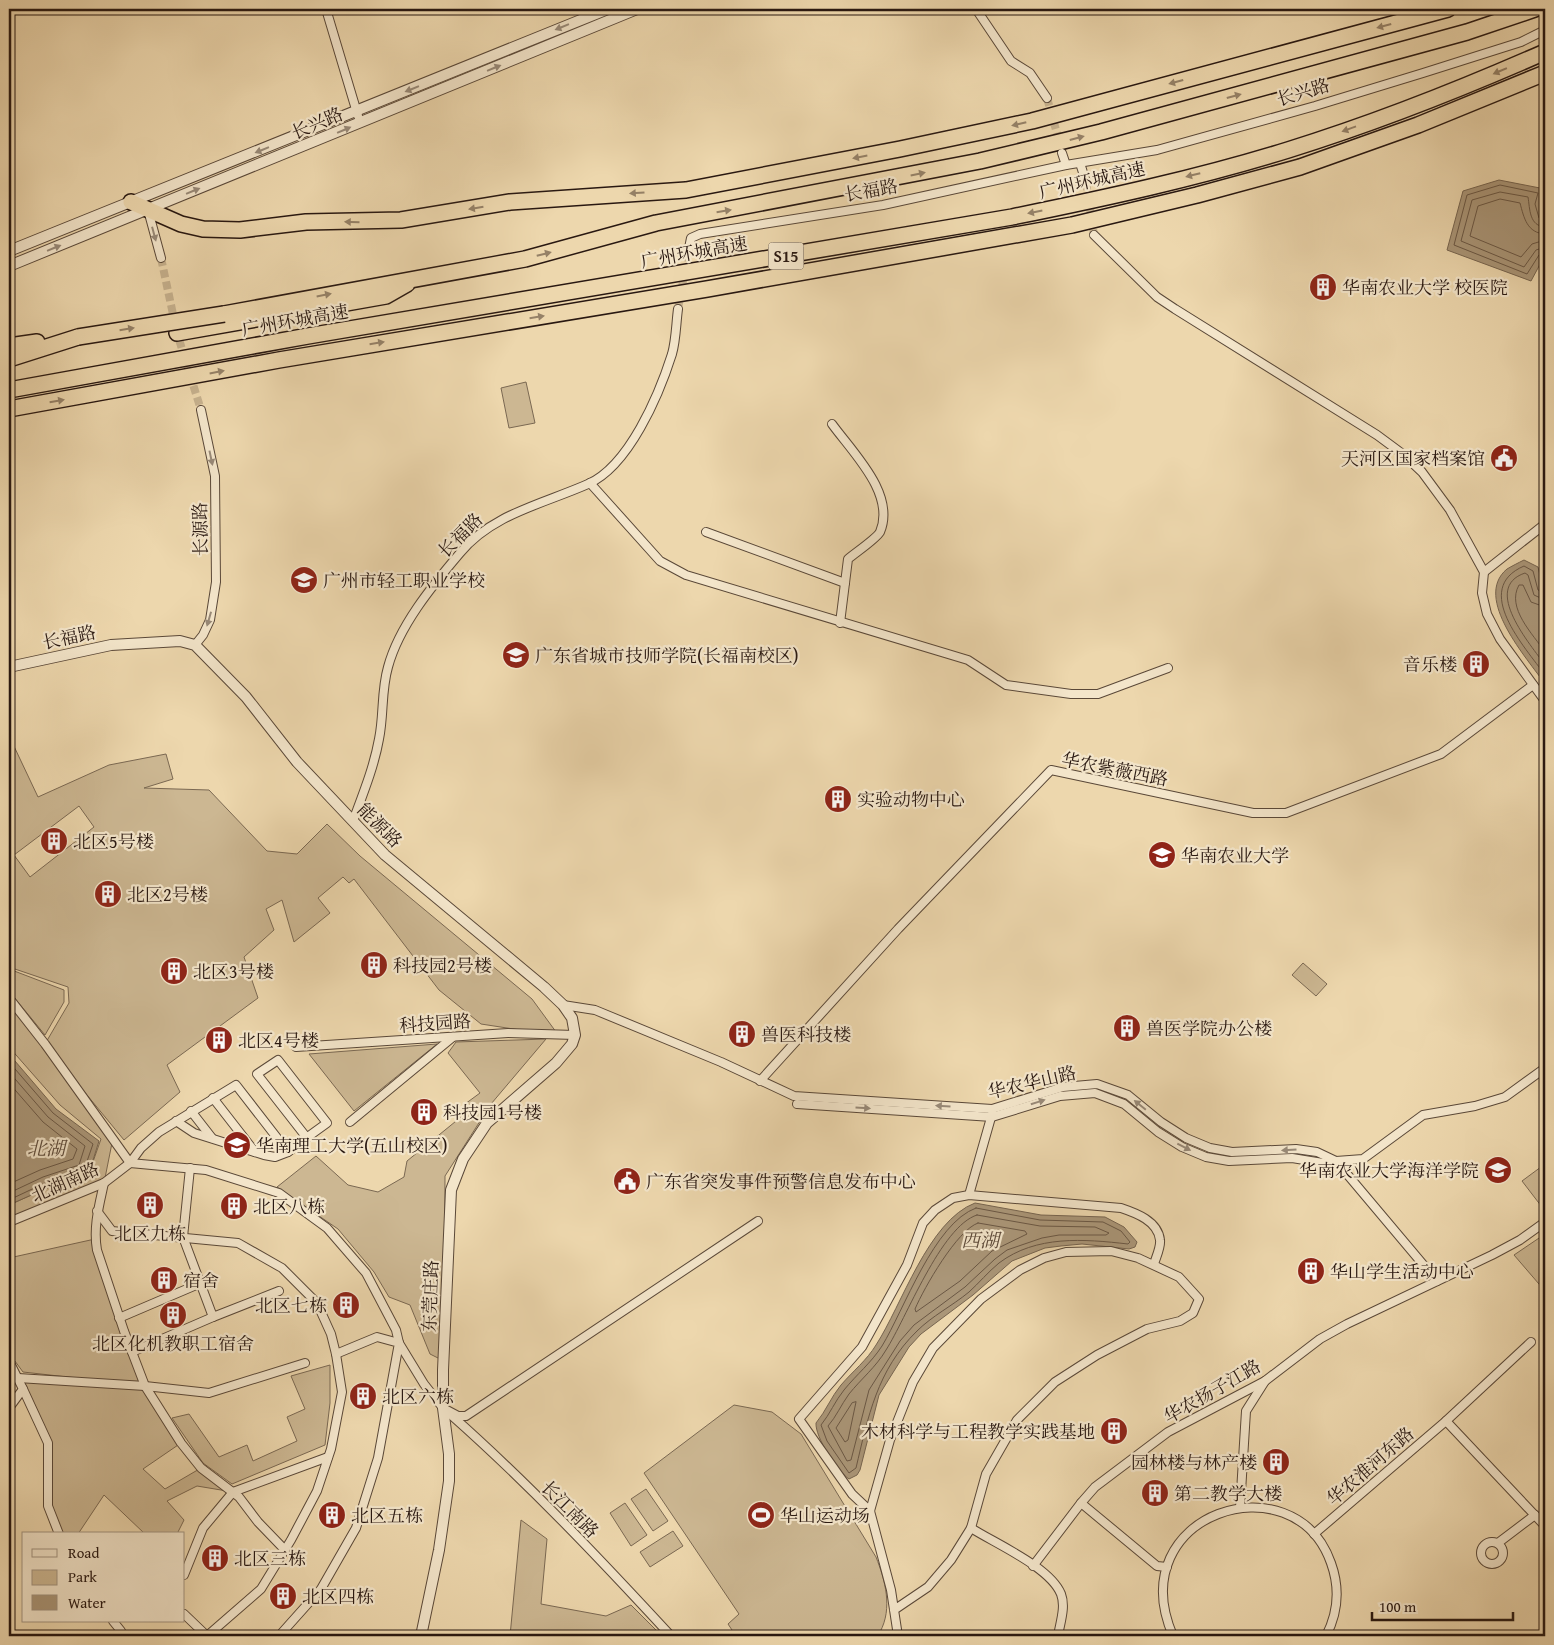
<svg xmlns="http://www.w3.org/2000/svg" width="1554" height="1645" font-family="'Gentium Book Plus','Noto Serif SC',serif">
<rect width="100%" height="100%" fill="#edd7ad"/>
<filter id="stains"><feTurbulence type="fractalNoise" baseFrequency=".004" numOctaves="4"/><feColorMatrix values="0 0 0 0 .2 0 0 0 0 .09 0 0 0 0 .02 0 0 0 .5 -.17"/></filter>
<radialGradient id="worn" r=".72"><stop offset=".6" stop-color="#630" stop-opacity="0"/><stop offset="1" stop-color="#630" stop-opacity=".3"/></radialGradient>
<!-- green -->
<g fill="#ccb792" stroke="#7a6852" fill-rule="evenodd">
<polygon points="526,382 535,423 509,428 501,388"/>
<path d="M12,742l26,55 71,-32 57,-11 7,25 -29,9 65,2 58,61 30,3 30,-30 33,32 172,143 27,37 -78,-12 -42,-34 -85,-111 -5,4 -6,-6 -25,21 12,15 -36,29 -12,-42 -16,9 8,21 -30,27 14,41 -91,67 13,27 -56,48 -79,-96 24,-41 -1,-16 -59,-20v-224zM79,806l15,21 -64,50 -16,-22z"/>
<polygon points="1303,963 1327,984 1316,996 1292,975"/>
<polygon points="9,969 64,990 64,1002 45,1035 9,991"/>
<polygon points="9,998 112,1143 104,1183 9,1221 9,1205 47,1188 89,1173 101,1139 60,1105 9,1047"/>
<polygon points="546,1039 491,1104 445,1176 444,1361 430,1354 410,1305 389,1297 374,1272 338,1229 277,1187 316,1156 348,1185 378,1192 404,1177 407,1161 461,1117 465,1104 480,1093 448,1053 456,1042"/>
<polygon points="437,1044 354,1111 309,1054"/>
<polygon points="1545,1164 1545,1211 1522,1181"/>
<polygon points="1545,1234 1545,1291 1514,1255"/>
<polygon points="95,1239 145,1386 181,1443 143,1469 165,1489 201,1468 233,1492 197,1486 167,1501 184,1520 177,1534 145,1534 104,1495 78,1534 59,1534 48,1506 48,1443 18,1378 130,1384 23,1372 9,1353 9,1345 12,1343 9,1334 9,1258"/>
<polygon points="330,1365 330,1403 325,1445 232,1484 203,1463 172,1418 189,1414 219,1457 247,1445 253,1461 297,1441 287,1417 305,1409 291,1376"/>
<path d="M734,1405l38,7 29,22 75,123c9,23 17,51 4,75l4,4h-148l-8,-12 11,-10 -95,-141z"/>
<polygon points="646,1489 668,1521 653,1531 631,1499"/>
<polygon points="625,1503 647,1535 631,1546 610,1513"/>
<polygon points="521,1520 547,1539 541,1604 606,1616 631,1605 657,1631 649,1636 510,1636"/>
<polygon points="673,1531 683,1546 650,1567 640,1552"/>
</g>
<!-- water -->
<g fill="#aa9678" stroke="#76644f">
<polygon points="1499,180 1545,189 1545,194 1540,204 1545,220 1545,255 1531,281 1447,250 1463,191"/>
<path d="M1524,560l14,7 6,25 1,92c-17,-25 -73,-86 -38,-115 5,-3 11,-6 17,-9z"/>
<polygon points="9,1054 56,1109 99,1141 89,1173 47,1188 9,1205"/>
<path d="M975,1203l66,12 64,2 19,10 13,15 -2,5 -6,2 -47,-5 -21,2 -16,2 -33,13 -39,34 -52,39 -12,13 -30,48 -19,75 -3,5 -8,4c-12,-8 -34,-42 -33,-56 10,-12 15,-26 25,-38 12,-14 26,-25 35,-40 26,-40 52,-124 99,-142z"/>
</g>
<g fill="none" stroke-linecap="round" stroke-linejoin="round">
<!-- shore -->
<g stroke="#6a5744" stroke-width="1">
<polyline points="1545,220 1539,218 1535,204 1538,193 1500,185 1467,195 1454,245 1527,274 1539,255 1545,253"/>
<path d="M1545,227c-16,-1 -15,-18 -17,-30l-28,-5 -28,8 -11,41 63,26 12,-17 9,-3"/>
<path d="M1545,234c-18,-1 -21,-16 -25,-31l-20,-4 -22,7 -8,30 51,21 11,-13 13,-4"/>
<path d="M1545,593l-7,-3 -5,-19 -9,-5c-53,23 1,81 21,109"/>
<path d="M1545,600l-11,-5 -6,-20 -3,-2c-44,15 6,72 20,92"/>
<path d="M1545,607l-14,-5 -8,-17h-4c-13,23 14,49 26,67"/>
<polyline points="9,1062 53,1113 93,1144 84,1170 45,1183 9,1200"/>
<polyline points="9,1072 48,1117 85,1146 79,1165 43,1177 9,1193"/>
<polyline points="9,1083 43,1122 77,1149 73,1159 40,1170 9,1184"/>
<path d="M976,1208l64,12 63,2 18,9 9,11 -2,2c-44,-5 -92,-9 -129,19 -11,9 -20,20 -30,29 -17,14 -37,24 -52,39 -40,39 -49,86 -61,137l-7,5 -22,-32 -6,-16c9,-11 14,-24 23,-35 13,-16 27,-27 38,-44 22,-36 52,-123 94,-138z"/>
<path d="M977,1215l63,11 55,1 14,6 -3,2h-47l-17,3 -35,12 -12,9 -30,28 -51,38 -14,16 -31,49 -18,70 -4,1 -19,-35c8,-9 13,-21 21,-32 12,-15 27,-27 37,-44 20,-31 55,-124 91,-135z"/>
<path d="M978,1223l47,8 2,3 -35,17 -32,30 -44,31 -1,-3c9,-21 42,-79 63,-86z"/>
<polygon points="856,1402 848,1440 845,1442 836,1428 852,1403"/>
</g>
<!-- minor-tunnel -->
<g stroke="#c6b18e" stroke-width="8" stroke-dasharray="8 4" stroke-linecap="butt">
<polyline points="1047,98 1060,144"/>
<polyline points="1086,182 1094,235"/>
<polyline points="161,258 177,333 201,410"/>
<polyline points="678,309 689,248"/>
</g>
<!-- minor casing -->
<g stroke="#5a4838" stroke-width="10">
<g id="minor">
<polyline points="326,9 358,116"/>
<polyline points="976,9 1011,61 1030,73 1047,98"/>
<polyline points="1062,153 1066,165"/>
<polyline points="1080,163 1086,182"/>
<polyline points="148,210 161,258"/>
<polyline points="1094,235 1157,297 1175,309 1377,435 1404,455 1422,472 1450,510 1484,572 1482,593 1487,614 1500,639 1545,701"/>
<polyline points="689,248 691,238 700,234 883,205 1066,165 1157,150 1315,106 1423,73 1521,42 1545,30"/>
<path d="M832,424c21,29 64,70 48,108 -4,7 -25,21 -32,27l-8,64"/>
<polyline points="590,483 660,561 686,575 968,660 1006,685 1071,694 1098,694 1168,668"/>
<polyline points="706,532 845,583"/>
<polyline points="1484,572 1545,524"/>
<polyline points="195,645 203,635 210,620 216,582 215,476 201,410"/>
<path d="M353,821c10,-27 21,-54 26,-82 5,-24 2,-48 9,-72 11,-41 44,-81 72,-114 32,-39 83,-49 128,-69 41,-18 71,-89 84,-130 4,-14 4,-30 6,-45"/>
<polyline points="9,998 45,1044 130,1163 206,1170 279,1193 327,1228 366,1273 396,1330 399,1343 424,1384 443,1408 458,1416 466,1416 758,1221"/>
<polyline points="563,1005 595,1010 721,1062 794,1096 992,1109 1063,1087 1097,1084 1128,1095 1161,1122 1186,1138 1210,1148 1232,1152 1296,1149 1317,1152 1336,1161 1437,1281"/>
<polyline points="296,1047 508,1033 575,1035"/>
<polyline points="760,1081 898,929 1051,770 1253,813 1286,813 1441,754 1533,685"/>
<polyline points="213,1098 255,1152"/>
<polyline points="797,1104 992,1117 1060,1096 1095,1093 1124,1104 1158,1132 1182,1147 1206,1157 1229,1161 1292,1158 1329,1164 1336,1161 1363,1159 1423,1115 1475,1106 1505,1097 1545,1068"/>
<polyline points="191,1111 212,1138"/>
<polyline points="176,1121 194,1133 264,1155 275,1157 288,1152"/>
<polyline points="350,1122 453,1037"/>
<polyline points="190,1168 183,1237 213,1317 279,1291"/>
<path d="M104,1183c-5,23 -11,44 -7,67l27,81 21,55 36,57 20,25 38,29 19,25 27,28"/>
<polyline points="969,1195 992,1114"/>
<polyline points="97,1211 112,1231 238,1243 282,1268 317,1303 331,1334 336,1354 342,1392 331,1449 317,1491 291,1540 261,1589 207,1636"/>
<polyline points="9,1222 104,1183 130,1163 141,1148 159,1132 236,1085 288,1152 307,1138 309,1136 327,1123 278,1060 257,1074 307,1138"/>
<polyline points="119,1318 201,1283"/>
<polyline points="132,1352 213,1317"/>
<polyline points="9,1361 23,1389 9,1408"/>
<polyline points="18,1378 145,1386 209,1393 305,1363"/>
<polyline points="23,1389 48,1443 48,1506 59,1534"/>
<path d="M450,1414c78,69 150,145 221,222"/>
<polyline points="1446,1421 1545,1526"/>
<polyline points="1081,1503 1157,1566 1167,1567"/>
<polyline points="1240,1508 1246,1411 1265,1381"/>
<path d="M870,1511l-18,-17 -53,-75 63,-72 45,-82 16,-42 12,-13 18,-12 16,-3 152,13c15,5 37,13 39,32 1,7 -4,17 -6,24"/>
<path d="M971,1528c25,16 79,39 90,66 5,13 -1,29 -3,42"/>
<polyline points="1314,1534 1446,1421 1531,1342"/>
<circle cx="1492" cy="1553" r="11"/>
<polyline points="1498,1543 1535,1515"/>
<polyline points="1033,1566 1081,1503 1095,1487 1168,1432 1265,1381 1320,1339 1347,1324 1492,1255 1520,1240 1545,1222"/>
<polyline points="184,1575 203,1528 233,1492 328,1457"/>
<polyline points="894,1610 928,1587 951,1560 971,1528 986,1474 1017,1420 1055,1382 1097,1355 1147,1329 1180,1321 1193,1313 1199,1299 1179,1277 1138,1258 1111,1251 1066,1252 1044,1258 1020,1270 981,1299 933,1348 913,1382 890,1440 870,1511 891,1590 898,1636"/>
<polyline points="184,1614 207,1636"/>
<polyline points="113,1621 121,1631"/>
<polyline points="279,1636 321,1589 356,1528 378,1458 399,1343 377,1337 336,1354"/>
<path d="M1173,1636c-53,-123 121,-178 158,-73 9,25 7,50 -5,73"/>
</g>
</g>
<!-- tertiary casing -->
<g stroke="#5a4838" stroke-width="12">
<g id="tertiary">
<polyline points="9,251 608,9"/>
<polyline points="9,266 637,9"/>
<polyline points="9,667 111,645 180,641 195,645 246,697 297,762 385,855 544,987 563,1005 572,1018 575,1035 572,1044 556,1063 487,1123 463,1159 451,1190 443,1370 443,1408 449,1454 449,1481 439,1550 421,1636"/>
</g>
</g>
<!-- motorway casing -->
<g stroke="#291811" stroke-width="18">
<g id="motorway">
<polyline points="131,202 181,224 203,229 240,230 306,222 401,220 510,202 686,190 900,149 1032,121 1448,9"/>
<polyline points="224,314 525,259 656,223 980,161 1101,132 1467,32 1535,9"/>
<polyline points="177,333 386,296 407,284"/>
<polyline points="9,346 37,342"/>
<polyline points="9,359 78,337"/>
<path d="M9,390l299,-54 704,-119c93,-19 186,-39 276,-67 87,-27 173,-61 257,-98"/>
<polyline points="9,409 279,360 707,289 1072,225 1197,195 1300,167 1418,125 1545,73"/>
</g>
</g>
<!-- minor -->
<use href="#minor" stroke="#f3e5ca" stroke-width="8"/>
<!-- tertiary -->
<use href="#tertiary" stroke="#f3e5ca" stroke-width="10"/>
<!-- motorway -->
<use href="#motorway" stroke="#edd7ad" stroke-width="15"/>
<!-- motorway-bridge casing -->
<g stroke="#291811" stroke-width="18" stroke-linecap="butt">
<polyline id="motorway-bridge" points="78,337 224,314"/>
</g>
<!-- motorway-bridge -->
<use href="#motorway-bridge" stroke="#edd7ad" stroke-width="15"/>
</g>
<!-- one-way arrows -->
<defs><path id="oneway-solid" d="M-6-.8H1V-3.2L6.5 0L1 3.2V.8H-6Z" transform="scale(1.25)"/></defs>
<g fill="#958167">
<use href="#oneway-solid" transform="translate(1384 26) rotate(165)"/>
<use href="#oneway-solid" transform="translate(1500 71) rotate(157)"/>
<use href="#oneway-solid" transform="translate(1176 82) rotate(165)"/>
<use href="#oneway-solid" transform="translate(1234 96) rotate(-15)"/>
<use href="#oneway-solid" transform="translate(1019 124) rotate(167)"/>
<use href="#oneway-solid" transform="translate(1349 129) rotate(160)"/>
<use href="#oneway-solid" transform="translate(1077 138) rotate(-15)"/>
<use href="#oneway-solid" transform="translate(860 157) rotate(169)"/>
<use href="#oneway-solid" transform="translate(918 174) rotate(-12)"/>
<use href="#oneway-solid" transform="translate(1193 175) rotate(166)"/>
<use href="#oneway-solid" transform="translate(637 193) rotate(176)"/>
<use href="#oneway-solid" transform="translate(476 208) rotate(171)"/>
<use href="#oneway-solid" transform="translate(724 211) rotate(-9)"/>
<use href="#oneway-solid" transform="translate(1035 212) rotate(169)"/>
<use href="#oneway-solid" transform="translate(352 222) rotate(-179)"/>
<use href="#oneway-solid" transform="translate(544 254) rotate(-14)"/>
<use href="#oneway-solid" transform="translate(324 295) rotate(-11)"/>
<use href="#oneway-solid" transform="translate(537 317) rotate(-9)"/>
<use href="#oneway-solid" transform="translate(127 329) rotate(-9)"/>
<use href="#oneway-solid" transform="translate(377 343) rotate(-9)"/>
<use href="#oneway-solid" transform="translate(217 372) rotate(-11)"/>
<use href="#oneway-solid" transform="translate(57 401) rotate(-10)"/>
</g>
<g fill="#988977">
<use href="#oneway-solid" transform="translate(562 27) rotate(158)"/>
<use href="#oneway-solid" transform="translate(494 68) rotate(-22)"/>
<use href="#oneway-solid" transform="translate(412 89) rotate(158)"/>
<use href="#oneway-solid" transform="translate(344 130) rotate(-23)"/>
<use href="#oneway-solid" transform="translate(262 150) rotate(158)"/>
<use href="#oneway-solid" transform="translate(193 191) rotate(-22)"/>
<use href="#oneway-solid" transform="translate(154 234) rotate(75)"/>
<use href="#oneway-solid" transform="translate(54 248) rotate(-22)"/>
<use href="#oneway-solid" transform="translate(211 458) rotate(78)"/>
<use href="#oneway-solid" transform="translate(209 619) rotate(106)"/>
<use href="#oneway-solid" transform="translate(1038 1102) rotate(-18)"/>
<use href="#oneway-solid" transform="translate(1140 1105) rotate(-141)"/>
<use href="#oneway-solid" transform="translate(943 1106) rotate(-176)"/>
<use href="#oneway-solid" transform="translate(863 1108) rotate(4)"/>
<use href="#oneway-solid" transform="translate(1184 1147) rotate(27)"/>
<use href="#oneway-solid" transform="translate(1289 1150) rotate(176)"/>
</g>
<!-- icons -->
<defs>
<g id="building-disc" transform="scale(1.4375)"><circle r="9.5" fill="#8f2418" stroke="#f3e5ca"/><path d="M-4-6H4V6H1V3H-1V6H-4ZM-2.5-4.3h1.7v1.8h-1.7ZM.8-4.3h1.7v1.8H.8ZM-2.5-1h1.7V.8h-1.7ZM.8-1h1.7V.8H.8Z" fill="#fff"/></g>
<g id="civic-disc" transform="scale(1.4375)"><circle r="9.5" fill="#8f2418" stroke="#f3e5ca"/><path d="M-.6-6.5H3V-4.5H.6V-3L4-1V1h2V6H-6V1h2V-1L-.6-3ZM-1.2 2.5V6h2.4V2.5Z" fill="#fff"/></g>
<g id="university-disc" transform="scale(1.4375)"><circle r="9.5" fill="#8f2418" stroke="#f3e5ca"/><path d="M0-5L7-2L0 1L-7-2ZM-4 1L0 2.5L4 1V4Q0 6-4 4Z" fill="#fff"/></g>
<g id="stadium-disc" transform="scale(1.4375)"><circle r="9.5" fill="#8f2418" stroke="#f3e5ca"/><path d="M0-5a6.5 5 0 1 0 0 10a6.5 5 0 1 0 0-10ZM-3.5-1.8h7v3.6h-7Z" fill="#fff"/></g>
</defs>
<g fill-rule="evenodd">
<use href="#building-disc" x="1323" y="287"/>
<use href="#civic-disc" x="1504" y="458"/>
<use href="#university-disc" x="304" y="580"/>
<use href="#university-disc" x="516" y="655"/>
<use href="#building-disc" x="1476" y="664"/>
<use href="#building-disc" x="838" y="799"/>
<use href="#building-disc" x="54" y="841"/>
<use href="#university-disc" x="1162" y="855"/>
<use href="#building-disc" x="108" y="894"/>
<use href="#building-disc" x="374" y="965"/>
<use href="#building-disc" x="174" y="971"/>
<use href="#building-disc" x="1127" y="1028"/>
<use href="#building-disc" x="742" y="1034"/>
<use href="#building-disc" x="219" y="1040"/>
<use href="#building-disc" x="424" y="1112"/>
<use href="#university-disc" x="237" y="1145"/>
<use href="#university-disc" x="1498" y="1170"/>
<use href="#civic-disc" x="627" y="1181"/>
<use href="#building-disc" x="150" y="1205"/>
<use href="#building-disc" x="234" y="1206"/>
<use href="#building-disc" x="1311" y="1271"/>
<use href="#building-disc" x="164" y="1280"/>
<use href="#building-disc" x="346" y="1305"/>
<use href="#building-disc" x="173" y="1315"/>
<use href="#building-disc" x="363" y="1396"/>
<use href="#building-disc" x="1114" y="1431"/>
<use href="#building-disc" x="1276" y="1462"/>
<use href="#building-disc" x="1155" y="1493"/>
<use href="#building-disc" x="332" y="1515"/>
<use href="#stadium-disc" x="761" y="1515"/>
<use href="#building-disc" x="215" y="1558"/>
<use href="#building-disc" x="283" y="1596"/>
</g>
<g text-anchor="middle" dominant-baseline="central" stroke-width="4.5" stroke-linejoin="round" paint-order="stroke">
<!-- shield labels -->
<rect fill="#f3e5ca" stroke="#665648" stroke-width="1" x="768.5" y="242.5" width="35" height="27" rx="4"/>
<g font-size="16" font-weight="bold" fill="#291811">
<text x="786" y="256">S15</text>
</g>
<!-- street labels -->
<g font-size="18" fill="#291811" stroke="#f3e5ca">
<text transform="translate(1303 92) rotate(-17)">长兴路</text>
<text transform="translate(317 123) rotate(-23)">长兴路</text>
<text transform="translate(1092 180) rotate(-13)">广州环城高速</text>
<text transform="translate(871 190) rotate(-10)">长福路</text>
<text transform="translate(694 252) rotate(-10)">广州环城高速</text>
<text transform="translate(295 320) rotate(-10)">广州环城高速</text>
<text transform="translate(200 529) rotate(-91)">长源路</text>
<text transform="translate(460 535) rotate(-45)">长福路</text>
<text transform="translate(69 637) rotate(-12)">长福路</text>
<text transform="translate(1115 769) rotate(11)">华农紫薇西路</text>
<text transform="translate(380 825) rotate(45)">能源路</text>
<text transform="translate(435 1023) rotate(-4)">科技园路</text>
<text transform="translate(1032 1082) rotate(-13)">华农华山路</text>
<text transform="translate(65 1182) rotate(-24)">北湖南路</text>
<text transform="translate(430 1296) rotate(-88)">东莞庄路</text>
<text transform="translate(1212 1391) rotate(-30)">华农扬子江路</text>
<text transform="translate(1370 1466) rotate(-41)">华农淮河东路</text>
<text transform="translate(570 1509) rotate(45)">长江南路</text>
</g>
<!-- poi labels -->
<g font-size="18" fill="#291811" stroke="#f3e5ca" text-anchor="start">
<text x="1342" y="287">华南农业大学 校医院</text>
<text x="1485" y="458" text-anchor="end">天河区国家档案馆</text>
<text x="323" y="580">广州市轻工职业学校</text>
<text x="535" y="655">广东省城市技师学院(长福南校区)</text>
<text x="1457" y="664" text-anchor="end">音乐楼</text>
<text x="857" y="799">实验动物中心</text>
<text x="73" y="841">北区5号楼</text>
<text x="1181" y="855">华南农业大学</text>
<text x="127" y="894">北区2号楼</text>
<text x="393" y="965">科技园2号楼</text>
<text x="193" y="971">北区3号楼</text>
<text x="1146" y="1028">兽医学院办公楼</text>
<text x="761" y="1034">兽医科技楼</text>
<text x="238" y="1040">北区4号楼</text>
<text x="443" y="1112">科技园1号楼</text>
<text x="256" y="1145">华南理工大学(五山校区)</text>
<text x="1479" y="1170" text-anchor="end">华南农业大学海洋学院</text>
<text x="646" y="1181">广东省突发事件预警信息发布中心</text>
<text x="253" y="1206">北区八栋</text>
<text x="150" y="1233" text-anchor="middle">北区九栋</text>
<text x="1330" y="1271">华山学生活动中心</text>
<text x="183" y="1280">宿舍</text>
<text x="327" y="1305" text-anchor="end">北区七栋</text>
<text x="173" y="1343" text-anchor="middle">北区化机教职工宿舍</text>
<text x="382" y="1396">北区六栋</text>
<text x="1095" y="1431" text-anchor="end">木材科学与工程教学实践基地</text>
<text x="1257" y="1462" text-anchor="end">园林楼与林产楼</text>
<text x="1174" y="1493">第二教学大楼</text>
<text x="351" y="1515">北区五栋</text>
<text x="780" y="1515">华山运动场</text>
<text x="234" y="1558">北区三栋</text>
<text x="302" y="1596">北区四栋</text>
</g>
<!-- water labels -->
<g font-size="19" font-style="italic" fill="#5d4a3a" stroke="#f3e5ca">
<text x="46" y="1148">北湖</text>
<text x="980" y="1240">西湖</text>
</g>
</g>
<!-- margin -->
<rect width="1554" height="1645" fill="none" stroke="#edd7ad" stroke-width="30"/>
<rect x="10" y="10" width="1534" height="1625" fill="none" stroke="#291811" stroke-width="2.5"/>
<rect x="15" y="15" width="1524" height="1615" fill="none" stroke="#291811"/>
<!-- legend -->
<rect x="22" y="1532" width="162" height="90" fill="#f3e5ca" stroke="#a29380"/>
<rect x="32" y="1549" width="25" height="8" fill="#f3e5ca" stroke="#a29380"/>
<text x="68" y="1558" font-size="15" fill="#291811">Road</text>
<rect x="32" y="1570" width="25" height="15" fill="#ccb792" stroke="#a29380"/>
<text x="68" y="1582" font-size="15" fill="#291811">Park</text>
<rect x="32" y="1595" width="25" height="15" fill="#aa9678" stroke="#a29380"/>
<text x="68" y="1608" font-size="15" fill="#291811">Water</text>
<!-- scale -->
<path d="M1372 1612v8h141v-8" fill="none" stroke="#291811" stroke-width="2.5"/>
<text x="1379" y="1612" font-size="15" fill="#291811" stroke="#f3e5ca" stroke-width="4" paint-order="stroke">100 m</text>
<rect width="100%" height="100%" filter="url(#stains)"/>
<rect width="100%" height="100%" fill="url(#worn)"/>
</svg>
